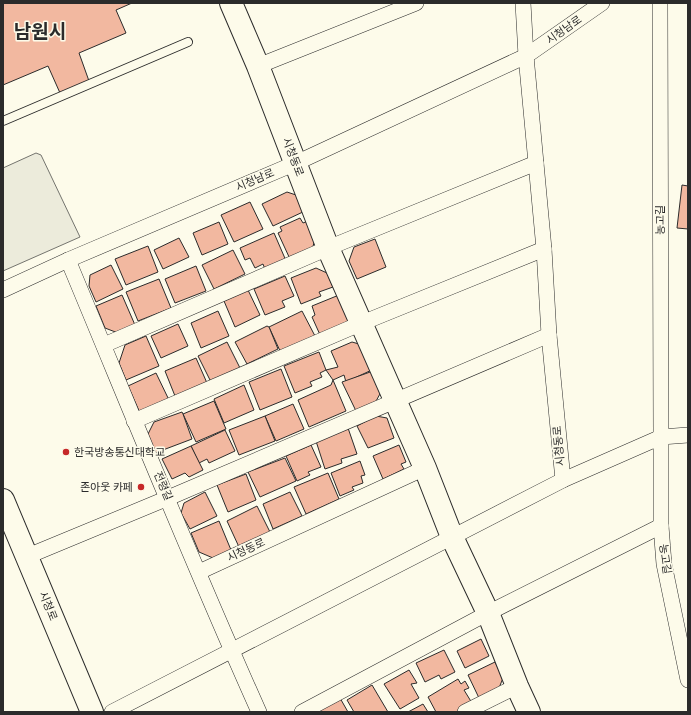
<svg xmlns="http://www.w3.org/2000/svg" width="691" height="715" font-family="Karla,'Noto Sans KR',sans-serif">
<rect width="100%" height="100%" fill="#fdfbea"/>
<!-- green -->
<polygon fill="#ecebdb" stroke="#74746e" points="36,153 41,155 80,237 3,271 3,168"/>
<!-- building -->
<g fill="#f2b8a0" stroke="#2b2b2b">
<polygon points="3,3 132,3 116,10 126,33 79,53 89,81 60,93 48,66 3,85"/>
<polygon points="682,185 688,186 688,229 677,228"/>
<polygon points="287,192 299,196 305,211 273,226 262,204"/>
<polygon points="250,202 263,229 234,242 221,215"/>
<polygon points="300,218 303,223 308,221 316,237 312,249 290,259 278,233 282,231 280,227"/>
<polygon points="219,222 228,244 202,255 193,233"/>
<polygon points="274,233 287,263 266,272 263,264 255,268 250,258 245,260 240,248"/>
<polygon points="179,238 189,257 163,269 154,250"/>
<polygon points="375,239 386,267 357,279 349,261 354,247"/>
<polygon points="148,246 158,272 126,285 115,259"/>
<polygon points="233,250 245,274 214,289 202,265"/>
<polygon points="111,265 123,289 96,302 89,286 90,275"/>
<polygon points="196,266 206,291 175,303 165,279"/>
<polygon points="316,268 327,273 333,287 319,292 321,296 301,304 291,278"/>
<polygon points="285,276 294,296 282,301 285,307 265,315 254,289"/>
<polygon points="159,279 171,308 138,321 126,292"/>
<polygon points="248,290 260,315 235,327 224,301"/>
<polygon points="122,295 135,325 118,333 105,328 96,306"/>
<polygon points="339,295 351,324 321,337 312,317 315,315 312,306"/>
<polygon points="218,311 229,336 201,348 191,323"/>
<polygon points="302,311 315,336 281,353 269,327"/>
<polygon points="178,324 188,346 161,358 151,336"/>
<polygon points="267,326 269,327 278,349 247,364 235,342"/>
<polygon points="146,336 159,366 126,380 119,363 125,345"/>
<polygon points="227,342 240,368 211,382 198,356"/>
<polygon points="352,342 366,346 376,368 346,382 344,375 333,380 326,370 338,367 331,351"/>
<polygon points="319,352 326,370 320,373 322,377 310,382 312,386 295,393 284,366"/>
<polygon points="196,358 207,383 175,396 165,371"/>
<polygon points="281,369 292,397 260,410 249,382"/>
<polygon points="373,371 381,392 375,403 356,411 342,382"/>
<polygon points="156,373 169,400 140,413 128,386"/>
<polygon points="333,380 346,411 309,427 298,400 331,385"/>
<polygon points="244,385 254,410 224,423 214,399"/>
<polygon points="214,401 226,429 196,442 183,414"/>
<polygon points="293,404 304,429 276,441 265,416"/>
<polygon points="182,412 183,414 192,439 155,453 148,434 154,422"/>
<polygon points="265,416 275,441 239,455 229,430"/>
<polygon points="376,416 387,418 394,438 368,448 357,426"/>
<polygon points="348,428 357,454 341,459 342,463 325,469 315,438"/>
<polygon points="225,430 235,451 209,463 207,459 199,463 191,446"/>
<polygon points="311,445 321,467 308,472 310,475 297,481 286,456"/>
<polygon points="399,445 406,462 401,464 404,469 383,479 373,456"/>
<polygon points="191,446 203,470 189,477 185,473 172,479 162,459"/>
<polygon points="285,458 296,481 260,497 248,472"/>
<polygon points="360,461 365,475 361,476 363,483 352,487 354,490 340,496 331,473"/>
<polygon points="328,473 339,499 306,514 294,487"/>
<polygon points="246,474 256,500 228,512 217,485"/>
<polygon points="205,492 217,516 190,529 181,513 184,503"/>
<polygon points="290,492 302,516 273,529 263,504"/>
<polygon points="257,506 270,532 239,547 227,521"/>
<polygon points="219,521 231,550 213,558 199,552 191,533"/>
<polygon points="481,639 489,656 465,668 457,651"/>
<polygon points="444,650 455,672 441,679 439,675 425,682 416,663"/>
<polygon points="495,662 503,678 499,688 479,698 468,675"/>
<polygon points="409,670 417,683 411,684 419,698 400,709 384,684"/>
<polygon points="458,679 461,684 465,681 469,688 464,690 472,703 456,712 436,712 428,697"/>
<polygon points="372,685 388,712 354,712 347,700"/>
<polygon points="340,698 348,712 316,712"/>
<polygon points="423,704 428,712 408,712"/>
</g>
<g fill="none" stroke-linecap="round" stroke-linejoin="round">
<!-- lane casing -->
<g stroke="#2b2b2b" stroke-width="10">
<polyline id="lane" points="3,121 188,42"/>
</g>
<!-- street casing -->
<g stroke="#2b2b2b" stroke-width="16">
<g id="street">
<polyline points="523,3 526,56 544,249 549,335 563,480"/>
<polyline points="660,3 661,437 688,435"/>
<polyline points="258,66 416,3"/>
<path d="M68,260c63,151 124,303 191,452"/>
<polyline points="3,290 68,260 296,163 526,56 602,3"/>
<polyline points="104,345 328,248 536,163"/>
<polyline points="134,421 362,323 544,249"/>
<polyline points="28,556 168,498 549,335"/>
<polyline points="199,572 425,468"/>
<polyline points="112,712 563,480 661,437 661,526 664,564 688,680"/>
<polyline points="302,712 488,613 661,526"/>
<polyline points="465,712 517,686"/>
</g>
</g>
<!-- secondary casing -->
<g stroke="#2b2b2b" stroke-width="24">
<g id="secondary">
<polyline points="231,3 258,66 328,248 425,468 452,537 488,613 517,686 529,712"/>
<polyline points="3,500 92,712"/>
</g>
</g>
<!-- lane -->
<use href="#lane" stroke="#fdfbea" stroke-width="8"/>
<!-- street -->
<use href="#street" stroke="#fdfbea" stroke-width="15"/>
<!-- secondary -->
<use href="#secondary" stroke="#fdfbea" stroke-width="22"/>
</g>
<!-- markers -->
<g fill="#c62828" stroke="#fdfbea" stroke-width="1.5">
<circle cx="66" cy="452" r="4"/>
<circle cx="141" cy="487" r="4"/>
</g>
<g text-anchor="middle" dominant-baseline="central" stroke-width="3" stroke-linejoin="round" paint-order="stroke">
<!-- street labels -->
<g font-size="11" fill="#2b2b2b" stroke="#fdfbea">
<text transform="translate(564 30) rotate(-35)">시청남로</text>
<text transform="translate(293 157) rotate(69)">시청동로</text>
<text transform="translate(255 180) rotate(-23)">시청남로</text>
<text transform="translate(660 220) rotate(-90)">농고길</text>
<text transform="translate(559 446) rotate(-95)">시청동로</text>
<text transform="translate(163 486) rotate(67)">전령길</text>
<text transform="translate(246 550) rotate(-25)">시청동로</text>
<text transform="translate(665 559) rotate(82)">농고길</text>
<text transform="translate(48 606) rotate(68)">시청로</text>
</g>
<!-- poi labels -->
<g font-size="11" fill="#2b2b2b" stroke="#fdfbea" text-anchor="start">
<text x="74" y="452">한국방송통신대학교</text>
<text x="133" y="487" text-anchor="end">존아웃 카페</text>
</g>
<!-- town labels -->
<g font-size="19" font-weight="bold" fill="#2b2b2b" stroke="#fdfbea">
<text x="40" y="32">남원시</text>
</g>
</g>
<!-- border -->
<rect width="691" height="715" fill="none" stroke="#2b2b2b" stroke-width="8"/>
</svg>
